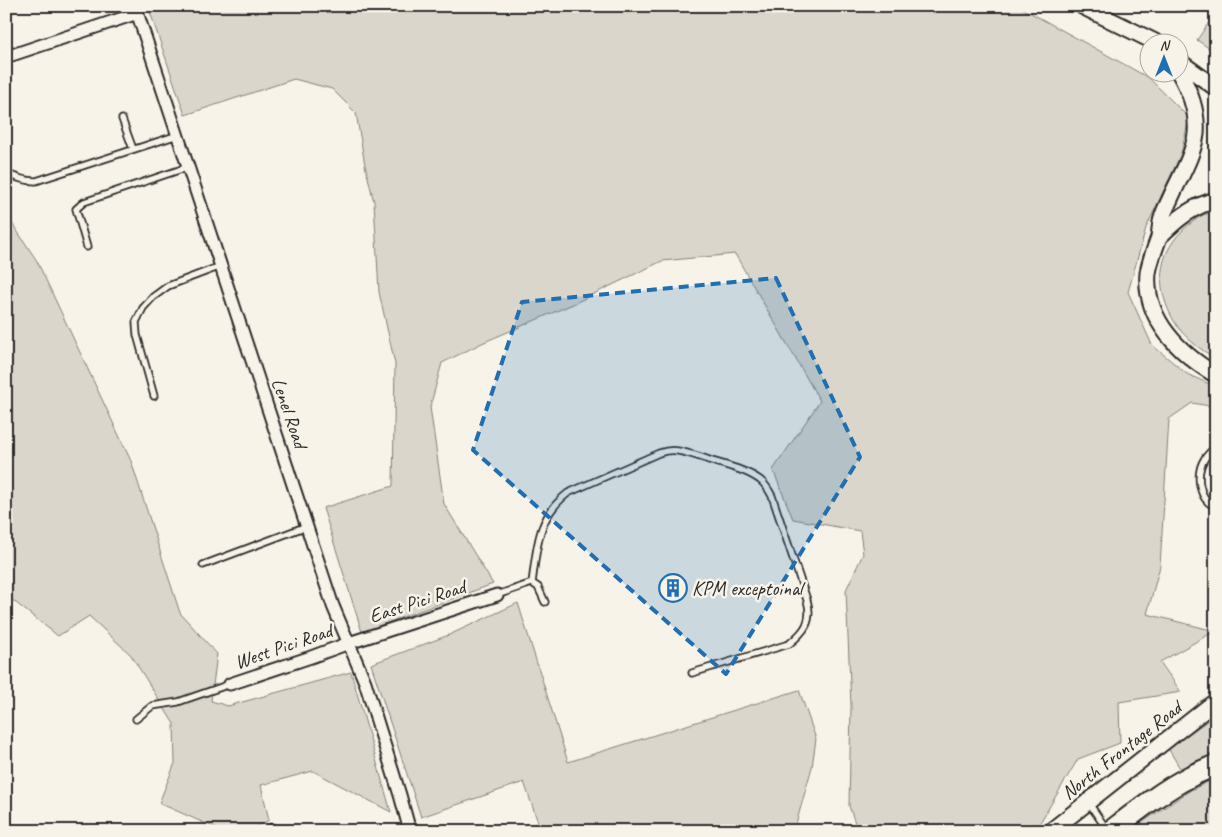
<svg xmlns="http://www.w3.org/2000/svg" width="1222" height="837" viewBox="0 0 1222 837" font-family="Caveat,sans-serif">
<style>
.green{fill:#dad6cc;stroke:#82807c}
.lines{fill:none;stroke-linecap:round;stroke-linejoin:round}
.service-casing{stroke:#2b2b2b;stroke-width:9}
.minor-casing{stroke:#2b2b2b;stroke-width:15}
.secondary-casing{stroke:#2b2b2b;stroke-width:19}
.motorway-casing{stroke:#2b2b2b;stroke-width:24}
.service{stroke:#f7f3e8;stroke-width:5.5}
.minor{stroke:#f7f3e8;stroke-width:11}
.secondary{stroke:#f7f3e8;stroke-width:15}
.motorway{stroke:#f7f3e8;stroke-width:20}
.marked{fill:#1f6fb2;fill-opacity:0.2;stroke:#1f6fb2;stroke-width:4;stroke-dasharray:10 6;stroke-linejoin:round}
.labels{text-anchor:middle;stroke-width:5;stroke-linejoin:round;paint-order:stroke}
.street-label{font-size:20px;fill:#2b2b2b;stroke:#f7f3e8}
.poi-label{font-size:20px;fill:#2b2b2b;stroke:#f7f3e8;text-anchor:start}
</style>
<rect width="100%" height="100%" fill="#f7f3e8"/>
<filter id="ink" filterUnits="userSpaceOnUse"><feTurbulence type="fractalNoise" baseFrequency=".02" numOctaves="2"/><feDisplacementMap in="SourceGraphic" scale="10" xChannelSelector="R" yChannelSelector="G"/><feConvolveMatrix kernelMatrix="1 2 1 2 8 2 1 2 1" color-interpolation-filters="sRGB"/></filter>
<g filter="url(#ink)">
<!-- green -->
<path class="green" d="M 148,6 L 1018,6 L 1149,78 L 1189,118 L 1181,154 L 1146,228 L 1128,292 L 1152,345 L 1187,374 L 1216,387 L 1216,407 L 1192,403 L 1169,419 L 1160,566 L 1147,614 L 1215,631 L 1160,662 L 1181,692 L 1119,702 L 1120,743 L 1078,759 L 1038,826 L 1029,831 L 858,831 L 849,806 L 851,706 L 846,590 L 863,554 L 860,531 L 793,519 L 773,470 L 820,401 L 735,254 L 662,261 L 573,304 L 482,343 L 442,363 L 430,407 L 444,504 L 493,584 L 362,632 L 323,508 L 393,486 L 395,364 L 379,292 L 374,202 L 365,165 L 356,113 L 332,89 L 294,79 L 185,115 Z
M 1216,12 L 1216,53 L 1197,40 Z
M 1216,212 L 1216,359 C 1200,349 1184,338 1174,321 C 1156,290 1156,256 1183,230 C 1188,225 1195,220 1201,216 C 1205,214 1211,213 1216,212 Z
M 6,214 L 37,261 L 131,461 L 180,613 L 217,654 L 211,701 L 228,706 L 351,672 L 391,812 L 313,771 L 261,785 L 269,820 L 249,831 L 222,831 L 159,803 L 175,763 L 174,724 L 131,655 L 89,616 L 58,636 L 6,595 Z
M 518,603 L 568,762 L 799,690 L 816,739 L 812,767 L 794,831 L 541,831 L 524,782 L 421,817 L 371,664 L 449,635 Z
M 1216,715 L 1216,758 L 1181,770 L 1168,748 Z
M 1216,778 L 1216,831 L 1129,831 L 1191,790 Z"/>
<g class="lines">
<defs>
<path id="service" d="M 122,119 L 133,149
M 6,173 C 16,178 25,181 36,181 L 178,135
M 87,247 L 76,209 L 84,202 L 188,167
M 154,396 L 137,335 L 136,322 L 143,308 L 153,297 L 168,286 L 221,266
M 1216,447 C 1212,450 1208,454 1205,458 C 1195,473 1198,500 1216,507
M 203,565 L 307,526
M 532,583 L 538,587 L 545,602
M 497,595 L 532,583 C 537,547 537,517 568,493 L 659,453 C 665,451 672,450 678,451 C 690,453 701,457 712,461 C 728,466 746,470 760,480 C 765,484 769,490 772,496 L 807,600 C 813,621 805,631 789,644 L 692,673
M 136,719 L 152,706 L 178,702 L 230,684
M 1088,802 L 1108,831
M 272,827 L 273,831"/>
<path id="minor" d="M 135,6 L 333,606 L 365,682 L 400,795 L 410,831
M 6,57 L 138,13
M 230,684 L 311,657 L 349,643 L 497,595"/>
<path id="secondary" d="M 1082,6 L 1155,42
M 1180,62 L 1216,88
M 1179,72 C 1190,91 1198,112 1196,134 C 1193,156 1180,177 1171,197 C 1168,204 1164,211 1162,218 C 1160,224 1160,231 1159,237 C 1155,249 1150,260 1148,273 C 1144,319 1179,353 1216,375
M 1159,237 C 1176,220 1192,206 1216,200
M 1051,831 L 1216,701"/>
<path id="motorway" d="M 1111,831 C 1137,811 1162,791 1191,776 C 1199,772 1207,769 1216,765"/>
</defs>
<!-- service casing -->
<use href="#service" class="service-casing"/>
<!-- minor casing -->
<use href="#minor" class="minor-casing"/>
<!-- secondary casing -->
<use href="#secondary" class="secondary-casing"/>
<!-- motorway casing -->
<use href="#motorway" class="motorway-casing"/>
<!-- service -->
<use href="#service" class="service"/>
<!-- minor -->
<use href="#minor" class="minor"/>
<!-- secondary -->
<use href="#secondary" class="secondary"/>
<!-- motorway -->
<use href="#motorway" class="motorway"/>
</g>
</g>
<!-- marked area -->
<path class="marked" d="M 776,278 L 860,457 L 726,674 L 473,450 L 522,302 Z"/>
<!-- icons -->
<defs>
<symbol id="building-ring" viewBox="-11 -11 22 22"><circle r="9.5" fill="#f7f3e8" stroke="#1f6fb2" stroke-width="1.5"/><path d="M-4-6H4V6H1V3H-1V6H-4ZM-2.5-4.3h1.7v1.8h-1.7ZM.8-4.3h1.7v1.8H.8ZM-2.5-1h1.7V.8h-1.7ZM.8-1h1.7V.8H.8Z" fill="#1f6fb2"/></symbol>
</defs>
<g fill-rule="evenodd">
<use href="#building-ring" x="657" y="572" width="32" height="32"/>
</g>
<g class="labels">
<!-- street labels -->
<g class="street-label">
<text transform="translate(290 413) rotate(71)" y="7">Lenel Road</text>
<text transform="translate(417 601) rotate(-18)" y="7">East Pici Road</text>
<text transform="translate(283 646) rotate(-19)" y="7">West Pici Road</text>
<text transform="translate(1121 750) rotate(-38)" y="7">North Frontage Road</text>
</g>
<!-- poi labels -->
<g class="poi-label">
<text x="692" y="595">KPM exceptoinal</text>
</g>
</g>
<!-- margin -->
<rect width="1222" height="837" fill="none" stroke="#f7f3e8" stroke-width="25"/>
<rect x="12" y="12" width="1197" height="812" fill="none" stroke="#2b2b2b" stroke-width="2" filter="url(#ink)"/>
<!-- north arrow -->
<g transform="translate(1164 58)"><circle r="24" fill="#f7f3e8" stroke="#a5a39c"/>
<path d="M0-4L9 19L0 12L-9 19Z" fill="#1f6fb2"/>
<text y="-8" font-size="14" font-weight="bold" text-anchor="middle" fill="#2b2b2b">N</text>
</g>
</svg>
